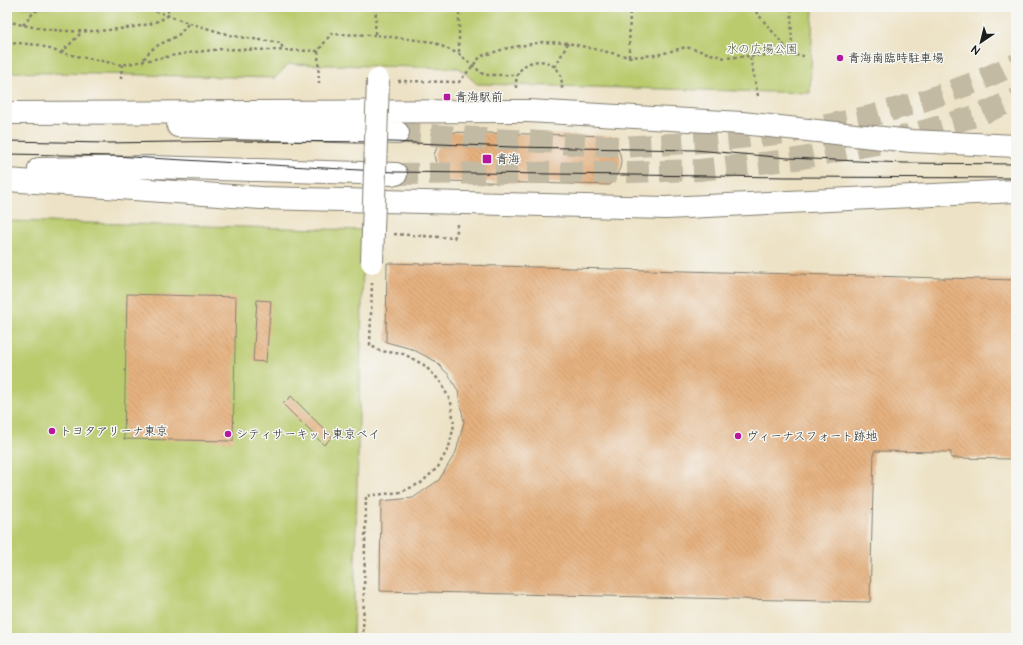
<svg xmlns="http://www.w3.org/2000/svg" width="1023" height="645" viewBox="0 0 1023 645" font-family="'Architects Daughter','Klee One',sans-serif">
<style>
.green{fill:#bacb6e;stroke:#6b7445}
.building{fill:url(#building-back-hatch)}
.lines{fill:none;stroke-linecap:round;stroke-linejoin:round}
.minor-tunnel{stroke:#c3baa3;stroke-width:22;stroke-dasharray:22 11;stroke-linecap:butt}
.minor-casing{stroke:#847f70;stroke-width:24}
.path{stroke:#847f70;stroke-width:2.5;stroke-dasharray:3 3;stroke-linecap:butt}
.minor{stroke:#fff;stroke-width:22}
.tram{stroke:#1c1c1c;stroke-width:1}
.minor-bridge-casing{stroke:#847f70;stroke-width:24;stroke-linecap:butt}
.minor-bridge{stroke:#fff;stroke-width:22}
.poi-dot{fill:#b5179e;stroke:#f6f6f2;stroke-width:1.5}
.labels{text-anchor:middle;stroke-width:3;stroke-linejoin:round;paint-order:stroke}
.park-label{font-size:12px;fill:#535939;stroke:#f6f6f2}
.poi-label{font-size:12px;fill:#1c1c1c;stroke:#f6f6f2;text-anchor:start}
</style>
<defs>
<pattern id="building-back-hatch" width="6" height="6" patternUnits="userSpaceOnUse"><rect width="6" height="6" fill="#e5b17f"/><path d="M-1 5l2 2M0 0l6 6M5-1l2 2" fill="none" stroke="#c4986d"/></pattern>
</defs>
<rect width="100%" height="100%" fill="#f6f6f2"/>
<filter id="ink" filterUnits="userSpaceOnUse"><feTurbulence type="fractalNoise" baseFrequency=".025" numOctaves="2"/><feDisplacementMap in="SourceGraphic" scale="8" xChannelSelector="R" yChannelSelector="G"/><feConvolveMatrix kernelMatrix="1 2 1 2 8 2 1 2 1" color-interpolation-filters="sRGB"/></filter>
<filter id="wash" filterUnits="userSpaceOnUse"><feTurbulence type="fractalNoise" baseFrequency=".012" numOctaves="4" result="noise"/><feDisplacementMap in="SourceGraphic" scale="16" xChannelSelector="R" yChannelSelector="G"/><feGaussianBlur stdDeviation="0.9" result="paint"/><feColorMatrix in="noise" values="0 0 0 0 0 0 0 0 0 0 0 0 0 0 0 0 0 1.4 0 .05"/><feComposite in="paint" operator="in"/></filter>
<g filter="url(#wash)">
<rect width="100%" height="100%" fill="#ede2c5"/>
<!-- green -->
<path class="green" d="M 7,7 L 813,7 L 810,93 L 477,84 L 459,68 L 289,64 L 275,78 L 7,72 Z
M 7,221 L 364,230 L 353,638 L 7,638 Z"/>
<g id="blocks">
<!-- building -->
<path class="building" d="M 446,132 L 612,136 L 620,154 L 621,161 L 620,168 L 614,180 L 610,185 L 445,181 L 437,168 L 434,155 L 440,139 Z
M 387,263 L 1016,280 L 1016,459 L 951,458 L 951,452 L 874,451 L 870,602 L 380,591 L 381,501 L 413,498 L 439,480 L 456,452 L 464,422 L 458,391 L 449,375 L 435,361 L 412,349 L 386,342 Z
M 127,294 L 236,297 L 233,441 L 124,439 Z
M 257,300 L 271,301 L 266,362 L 253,361 Z
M 291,396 L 332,437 L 324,445 L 283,404 Z"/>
</g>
</g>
<g filter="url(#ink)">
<use href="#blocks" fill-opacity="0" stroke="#847f70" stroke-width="1"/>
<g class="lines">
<!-- minor-tunnel -->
<path class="minor-tunnel" d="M 398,133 L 622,147 L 703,142 L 794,132 L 871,116 L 923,101 L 976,82 L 1016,64
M 396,174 L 631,172 L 699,170 L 797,159 L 881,143 L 979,115 L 1016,99"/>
<defs>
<path id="minor" d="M 7,113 L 528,111 L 742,123 L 911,141 L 1016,146
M 178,126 L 398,133
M 39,169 L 150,167 L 396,174
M 7,180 L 261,198 L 666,208 L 1016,191"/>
</defs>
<!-- minor casing -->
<use href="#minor" class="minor-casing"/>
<!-- path -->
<path class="path" d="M 144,7 L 189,23 L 233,36 L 281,43 L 283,50
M 376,7 L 375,35 L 433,42 L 459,54 L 484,75 L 517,75
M 459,7 L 459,54
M 752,7 L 792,55 L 804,56
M 7,21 C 46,32 85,34 126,28 C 141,26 156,24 169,15 L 167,7
M 23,25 L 34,12 L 45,7
M 7,44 L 18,43 L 39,45 L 61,53 L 122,65 L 187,53 L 222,49 L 318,51 L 331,34 L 375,35
M 318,51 L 319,83
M 61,53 L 81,33
M 629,57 L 630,7
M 144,59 C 153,44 164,44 178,35 C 182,32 185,27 189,23
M 555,67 L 568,43
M 121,79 L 122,65
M 398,81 L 459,82 L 481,56 L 508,48 L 543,42 L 568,43 L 629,57 L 657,55 L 686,47 L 725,58 L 750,56
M 516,88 C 516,84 516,79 517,76 C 524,58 549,56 559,72 C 562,78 562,84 562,90
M 758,96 L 750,56 L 792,55 L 791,7
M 394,234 L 454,238 L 457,231 L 457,224
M 363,638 L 366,496 L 401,492 L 421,483 L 438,467 L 449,447 L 454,425 L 451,402 L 440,381 L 424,365 L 404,354 L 380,351 L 370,345 L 372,283"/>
<!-- minor -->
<use href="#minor" class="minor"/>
<!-- tram -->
<path class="tram" d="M 7,141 L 106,143 L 239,141 L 392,142 L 512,147 L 695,150 L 788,158 L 904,163 L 1016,164
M 7,154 L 114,156 L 395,172 L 789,177 L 1016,178"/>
<defs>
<path id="minor-bridge" d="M 372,262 L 378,80"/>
</defs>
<!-- minor-bridge casing -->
<use href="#minor-bridge" class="minor-bridge-casing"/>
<!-- minor-bridge -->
<use href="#minor-bridge" class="minor-bridge"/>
</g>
</g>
<!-- markers -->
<g class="poi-dot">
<circle cx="840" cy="58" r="4"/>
<rect x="443" y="93" width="8" height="8" rx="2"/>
<rect x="482" y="154" width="10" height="10" rx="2"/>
<circle cx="52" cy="431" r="4"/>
<circle cx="228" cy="434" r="4"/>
<circle cx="738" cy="436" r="4"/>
</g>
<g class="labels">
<!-- park labels -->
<g class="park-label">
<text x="762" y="53">水の広場公園</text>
</g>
<!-- poi labels -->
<g class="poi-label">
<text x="848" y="62">青海南臨時駐車場</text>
<text x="455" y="101">青海駅前</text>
<text x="496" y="163">青海</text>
<text x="60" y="435">トヨタアリーナ東京</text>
<text x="236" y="438">シティサーキット東京ベイ</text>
<text x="746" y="440">ヴィーナスフォート跡地</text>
</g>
</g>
<!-- margin -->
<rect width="1023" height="645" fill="none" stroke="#f6f6f2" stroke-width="24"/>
<!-- north arrow -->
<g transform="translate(981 42) rotate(215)" stroke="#f6f6f2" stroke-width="3" paint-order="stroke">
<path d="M0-3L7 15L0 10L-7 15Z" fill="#1c1c1c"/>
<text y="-6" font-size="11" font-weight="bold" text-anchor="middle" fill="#1c1c1c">N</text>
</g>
</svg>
